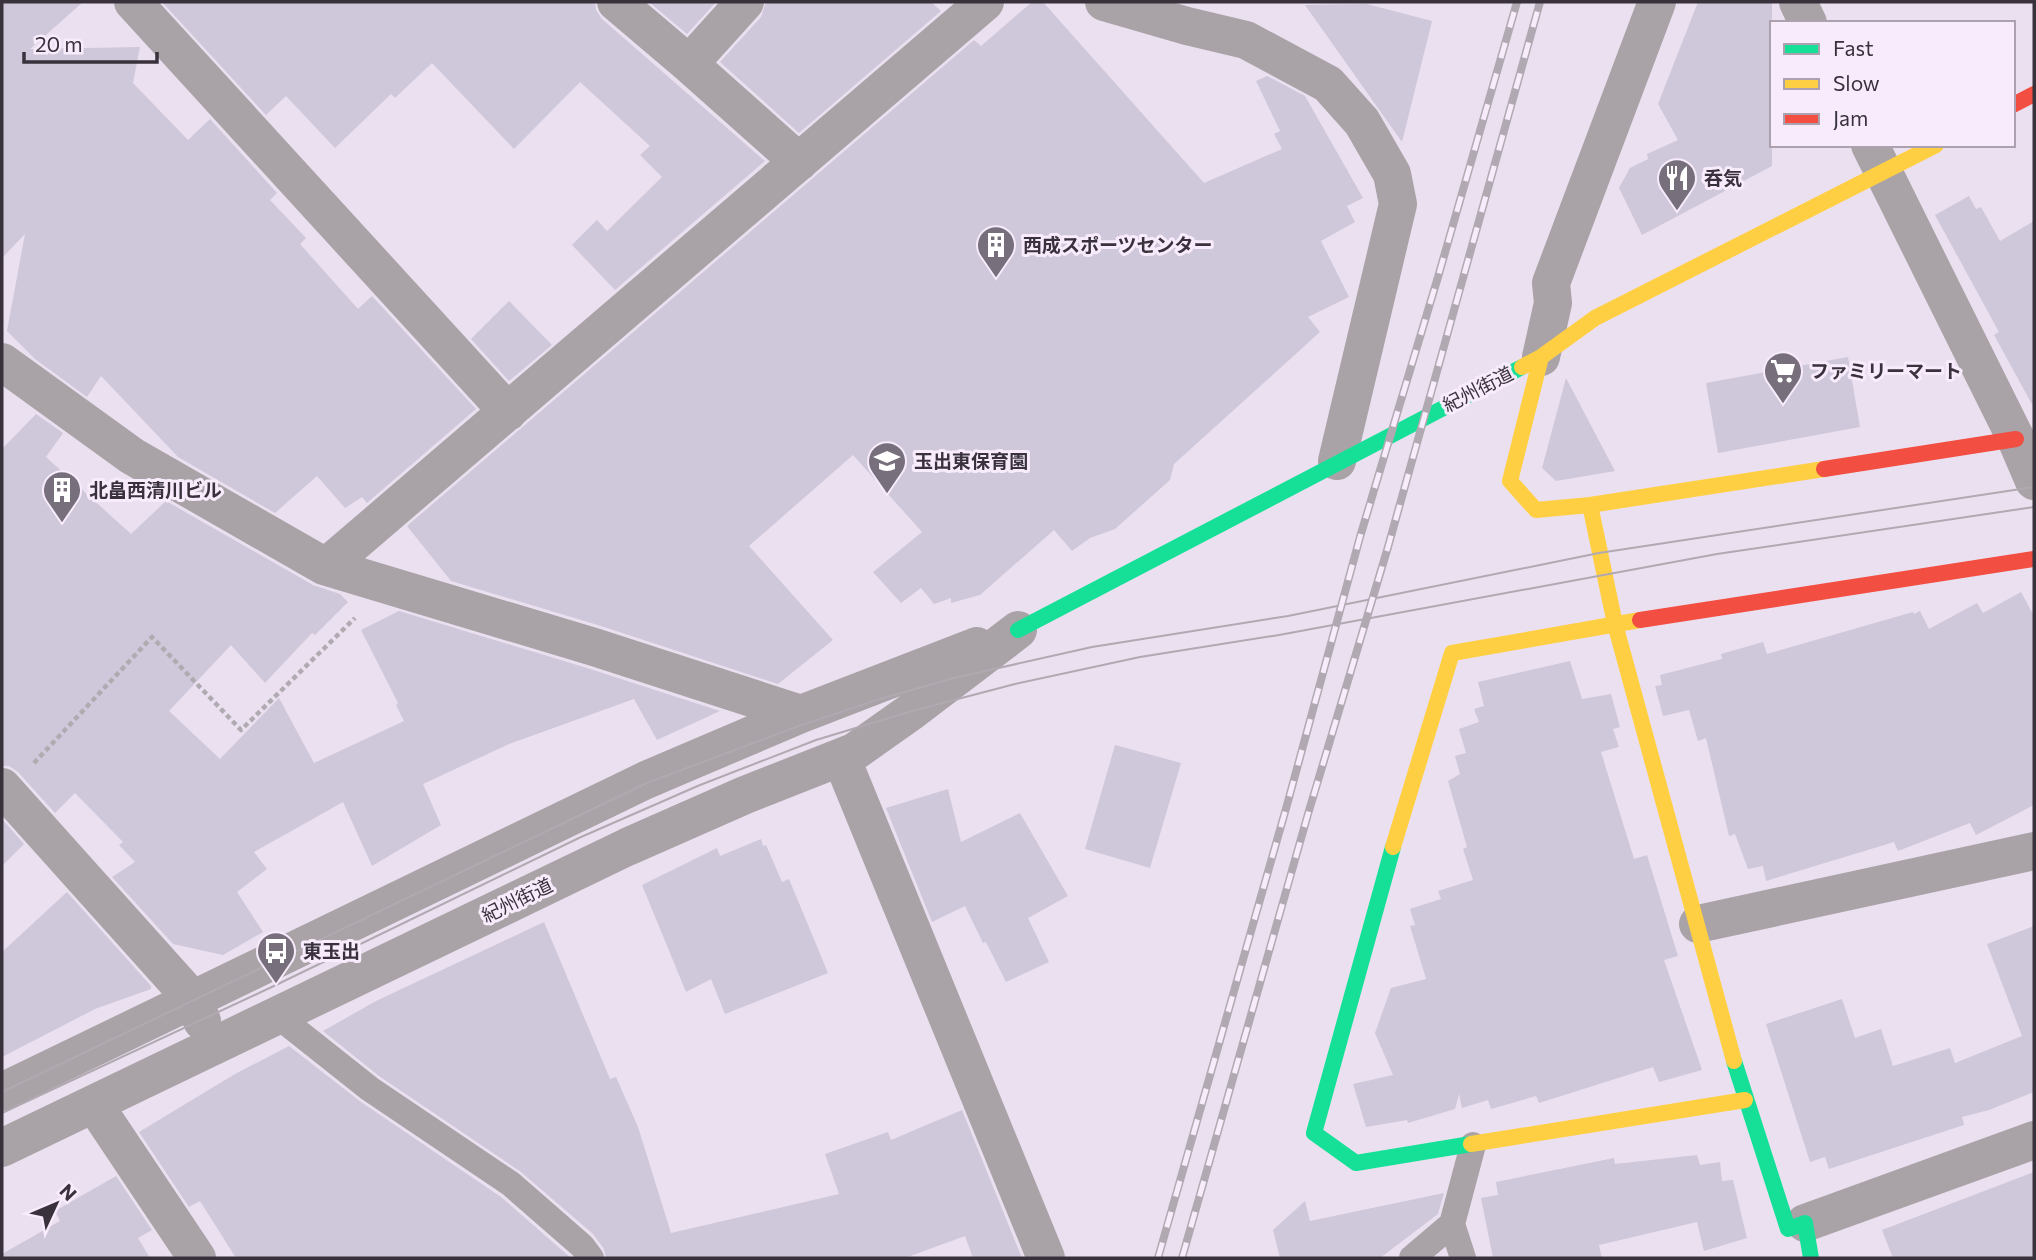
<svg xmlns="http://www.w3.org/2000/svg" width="2036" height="1260" viewBox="0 0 2036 1260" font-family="Commissioner,'Noto Sans JP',sans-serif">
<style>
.building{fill:#cec8da}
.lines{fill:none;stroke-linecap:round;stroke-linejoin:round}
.path{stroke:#b0aab1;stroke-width:4.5;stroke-dasharray:5 3.5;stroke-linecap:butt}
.lane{stroke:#a9a3a7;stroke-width:26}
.street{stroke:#a9a3a7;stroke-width:38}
.fast{stroke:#16e098;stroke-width:16}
.slow{stroke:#ffcf43;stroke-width:16}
.jam{stroke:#f24e42;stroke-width:16}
.tram{stroke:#b0a9b1;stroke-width:2}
.rail-casing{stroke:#b0a9b1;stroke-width:8}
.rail{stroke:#f7ebfc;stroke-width:5;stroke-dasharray:16;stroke-linecap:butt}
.labels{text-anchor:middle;stroke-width:6;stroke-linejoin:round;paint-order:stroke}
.poi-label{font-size:19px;font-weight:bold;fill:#39323c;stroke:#f7ebfc;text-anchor:start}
.street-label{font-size:19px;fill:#39323c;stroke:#f7ebfc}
</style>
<rect width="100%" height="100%" fill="#ebe0f0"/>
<!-- building -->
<path class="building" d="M 2,2 L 83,2 L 30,49 L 140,47 L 133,83 L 188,140 L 210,119 L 277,193 L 270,200 L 306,238 L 300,244 L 358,309 L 372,296 L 476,409 L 367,503 L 362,497 L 345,508 L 317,476 L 275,513 L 178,457 L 101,376 L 87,397 L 35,359 L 7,331 L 25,234 L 2,258 Z
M 162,2 L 595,2 L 596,10 L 602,19 L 765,161 L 615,290 L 572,245 L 597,220 L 607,231 L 662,177 L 640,155 L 650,146 L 580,82 L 514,149 L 432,63 L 395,98 L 391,94 L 335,148 L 286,96 L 266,115 Z
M 649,2 L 716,2 L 687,34 Z
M 766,2 L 931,2 L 941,11 L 799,133 L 720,62 L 761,17 Z
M 1032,2 L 1043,2 L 1204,183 L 1282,149 L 1274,134 L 1280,131 L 1256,81 L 1267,76 L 1305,96 L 1363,198 L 1347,206 L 1355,222 L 1321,241 L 1349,297 L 1308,317 L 1320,332 L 1174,464 L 1170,480 L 1115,529 L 1090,538 L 1072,551 L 1054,530 L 980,595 L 951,603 L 951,598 L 934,604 L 921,588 L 901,603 L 873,572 L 922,532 L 853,455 L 749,546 L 833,640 L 778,684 L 601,626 L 451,581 L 407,526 L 974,40 L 981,46 Z
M 1698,2 L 1772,2 L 1772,166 L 1642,235 L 1619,188 L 1630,168 L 1648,159 L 1647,154 L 1678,140 L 1658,104 Z
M 1367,4 L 1432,21 L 1402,142 L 1305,5 Z
M 1969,196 L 1976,209 L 1981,207 L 2000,241 L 2034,221 L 2034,408 L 1994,335 L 1999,332 L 1935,215 Z
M 509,301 L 552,345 L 509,381 L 471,339 Z
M 1848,357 L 1860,427 L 1718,453 L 1706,383 Z
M 1566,378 L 1615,471 L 1556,481 L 1542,468 Z
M 36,414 L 63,433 L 46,457 L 131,534 L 166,501 L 313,585 L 340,594 L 348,602 L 315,635 L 312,633 L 265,683 L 231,645 L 169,711 L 220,759 L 279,698 L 314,763 L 404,721 L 396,705 L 398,703 L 361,630 L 399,611 L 587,668 L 720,711 L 657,740 L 634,699 L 509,744 L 423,784 L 441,825 L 372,866 L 343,802 L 254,852 L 267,869 L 237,892 L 263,932 L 223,955 L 173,944 L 112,877 L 135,862 L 119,845 L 123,842 L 75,793 L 55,813 L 18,772 L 9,766 L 2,766 L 2,449 Z
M 2021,592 L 2034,616 L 2034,805 L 1976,835 L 1970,823 L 1898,851 L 1894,842 L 1766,881 L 1763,866 L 1748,869 L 1735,834 L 1729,836 L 1706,738 L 1698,741 L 1689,710 L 1663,716 L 1655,686 L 1662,685 L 1660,675 L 1722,659 L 1721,654 L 1763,642 L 1767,654 L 1913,612 L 1914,614 L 1920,611 L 1929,629 L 1977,603 L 1983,613 Z
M 1570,661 L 1582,699 L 1611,694 L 1620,727 L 1613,729 L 1619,747 L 1601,752 L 1634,859 L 1647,855 L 1678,956 L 1664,960 L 1702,1070 L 1659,1082 L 1653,1067 L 1539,1103 L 1536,1096 L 1491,1109 L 1488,1100 L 1462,1108 L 1459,1094 L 1455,1109 L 1408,1123 L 1407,1120 L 1366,1127 L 1353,1084 L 1393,1075 L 1375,1033 L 1391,988 L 1426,979 L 1410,926 L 1415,925 L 1410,909 L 1441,899 L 1438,891 L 1473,880 L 1463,849 L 1467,847 L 1448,781 L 1460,774 L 1455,756 L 1466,753 L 1459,729 L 1479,722 L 1474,709 L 1484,706 L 1478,682 Z
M 1115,745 L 1181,763 L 1150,868 L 1085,849 Z
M 948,789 L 961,842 L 1020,813 L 1068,896 L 1028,918 L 1049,962 L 1006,982 L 986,942 L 983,943 L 965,906 L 932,922 L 886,808 Z
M 2,819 L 24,844 L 2,866 Z
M 761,839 L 763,846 L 766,845 L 782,882 L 789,879 L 828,973 L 725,1014 L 711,979 L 686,992 L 642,885 L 717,848 L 720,856 Z
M 67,892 L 151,986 L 151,989 L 95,1009 L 2,1057 L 2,952 Z
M 544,922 L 610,1079 L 616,1077 L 638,1127 L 671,1233 L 839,1194 L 825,1154 L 888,1132 L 891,1140 L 962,1110 L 1022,1258 L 973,1258 L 965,1236 L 905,1258 L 606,1258 L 604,1249 L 593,1234 L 521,1172 L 379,1076 L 323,1031 L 376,1001 Z
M 2034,926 L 2034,1092 L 1989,1110 L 1962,1117 L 1964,1125 L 1829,1169 L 1825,1157 L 1810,1162 L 1766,1024 L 1842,999 L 1855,1038 L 1881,1029 L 1893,1066 L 1950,1048 L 1955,1063 L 2022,1036 L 1987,944 Z
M 289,1046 L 361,1102 L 501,1197 L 571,1258 L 236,1258 L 200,1201 L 189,1207 L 139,1132 L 235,1074 Z
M 1697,1155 L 1700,1165 L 1720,1162 L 1722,1181 L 1733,1180 L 1747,1238 L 1704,1251 L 1697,1222 L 1599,1245 L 1602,1258 L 1493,1258 L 1481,1198 L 1498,1195 L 1496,1182 L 1614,1158 L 1615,1164 Z
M 2034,1172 L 2034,1258 L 1893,1258 L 1882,1230 Z
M 116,1176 L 152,1230 L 138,1238 L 150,1258 L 2,1258 L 2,1254 L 60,1221 L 55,1211 Z
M 1444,1193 L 1438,1214 L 1380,1258 L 1280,1258 L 1273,1230 L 1305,1201 L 1310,1221 Z"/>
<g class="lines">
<!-- path -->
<path class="path" d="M 34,763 L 152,637 L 241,730 L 355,618"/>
<!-- lane -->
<path class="lane" d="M 278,1016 L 370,1089 L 511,1184 L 582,1246 L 591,1258
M 1452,1224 L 1463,1258
M 1412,1258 L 1452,1224 L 1473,1145"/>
<!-- street -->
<path class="street" d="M 133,2 L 508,412
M 616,2 L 689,64 L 799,162
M 1104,2 L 1187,26 L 1246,40 L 1328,84 L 1362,122 L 1392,174 L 1398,204 L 1337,461
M 1798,2 L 1808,23
M 689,64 L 745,2
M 1870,145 L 2016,439 L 2034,481
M 1541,357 L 1553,303 L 1551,283 L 1657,2
M 2,362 L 132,456 L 324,566 L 594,647 L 801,714
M 327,566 L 985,2
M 841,757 L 1046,1258
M 2,787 L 194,1001 L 202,1021
M 1698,924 L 2034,851
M 2,1092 L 646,780 L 801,714 L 977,646
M 94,1104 L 197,1258
M 2,1148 L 627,847 L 745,795 L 854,752 L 912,711 L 1018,630
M 1805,1223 L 2034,1140"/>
<!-- fast -->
<path class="fast" d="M 1018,630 L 1522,367
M 1393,847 L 1314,1133 L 1356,1163 L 1471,1144
M 1734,1061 L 1788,1229 L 1805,1223 L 1811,1258"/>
<!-- slow -->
<path class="slow" d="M 1541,357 L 1510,481 L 1536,510 L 1590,505 L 1824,469
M 1522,367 L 1541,357 L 1595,318 L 1936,145
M 1590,505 L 1615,624 L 1734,1061
M 1393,847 L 1452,653 L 1640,620
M 1471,1144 L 1745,1100"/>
<!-- jam -->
<path class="jam" d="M 2013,105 L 2034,94
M 1824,469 L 2016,439
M 1640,620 L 2034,559"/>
<!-- tram -->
<path class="tram" d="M 2,1092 L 647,783 L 799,726 L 880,699 L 954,678 L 1092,647 L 1288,616 L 1599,553 L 2034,487
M 2,1113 L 276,985 L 581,837 L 700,785 L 816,740 L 912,711 L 1015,684 L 1140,657 L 1279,635 L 1717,554 L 2034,507"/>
<defs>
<path id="rail" d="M 1158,1258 L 1287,805 L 1360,537 L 1438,277 L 1517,2
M 1182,1258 L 1308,814 L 1388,547 L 1540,2"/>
</defs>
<!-- rail casing -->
<use href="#rail" class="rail-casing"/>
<!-- rail -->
<use href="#rail" class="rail"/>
</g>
<!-- icons -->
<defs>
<symbol id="restaurant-pin" viewBox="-11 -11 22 30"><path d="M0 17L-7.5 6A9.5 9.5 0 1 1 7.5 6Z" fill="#776f7b" stroke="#f7ebfc"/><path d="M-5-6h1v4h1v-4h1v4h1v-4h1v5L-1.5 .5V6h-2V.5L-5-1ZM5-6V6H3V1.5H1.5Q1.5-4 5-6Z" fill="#fff"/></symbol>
<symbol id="building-pin" viewBox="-11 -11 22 30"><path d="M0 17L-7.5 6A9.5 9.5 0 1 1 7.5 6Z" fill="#776f7b" stroke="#f7ebfc"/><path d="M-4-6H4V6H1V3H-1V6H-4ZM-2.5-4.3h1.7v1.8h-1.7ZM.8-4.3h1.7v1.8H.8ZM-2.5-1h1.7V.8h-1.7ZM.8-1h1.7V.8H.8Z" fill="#fff"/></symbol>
<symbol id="supermarket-pin" viewBox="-11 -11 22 30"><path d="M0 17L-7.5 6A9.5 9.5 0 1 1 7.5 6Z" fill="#776f7b" stroke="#f7ebfc"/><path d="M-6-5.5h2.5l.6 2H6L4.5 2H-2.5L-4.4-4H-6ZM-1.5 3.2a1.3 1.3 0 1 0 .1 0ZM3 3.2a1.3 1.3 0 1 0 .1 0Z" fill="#fff"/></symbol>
<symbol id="school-pin" viewBox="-11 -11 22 30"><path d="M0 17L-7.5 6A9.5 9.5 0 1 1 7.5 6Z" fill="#776f7b" stroke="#f7ebfc"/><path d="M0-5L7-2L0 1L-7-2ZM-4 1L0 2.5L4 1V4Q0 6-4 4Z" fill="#fff"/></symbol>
<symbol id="bus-pin" viewBox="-11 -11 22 30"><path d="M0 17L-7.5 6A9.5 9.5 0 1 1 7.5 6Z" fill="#776f7b" stroke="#f7ebfc"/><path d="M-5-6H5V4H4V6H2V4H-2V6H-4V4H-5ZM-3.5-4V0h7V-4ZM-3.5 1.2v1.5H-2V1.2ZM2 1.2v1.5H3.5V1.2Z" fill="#fff"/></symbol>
</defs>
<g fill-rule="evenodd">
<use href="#restaurant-pin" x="1655" y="156" width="44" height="60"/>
<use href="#building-pin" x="974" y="223" width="44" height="60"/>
<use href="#supermarket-pin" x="1761" y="349" width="44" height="60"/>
<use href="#school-pin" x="865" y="439" width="44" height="60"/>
<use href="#building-pin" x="40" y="468" width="44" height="60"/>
<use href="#bus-pin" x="254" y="929" width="44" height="60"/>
</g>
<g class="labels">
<!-- poi labels -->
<g class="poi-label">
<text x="1704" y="185">呑気</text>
<text x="1023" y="252">西成スポーツセンター</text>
<text x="1810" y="378">ファミリーマート</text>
<text x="914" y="468">玉出東保育園</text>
<text x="89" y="497">北畠西清川ビル</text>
<text x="303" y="958">東玉出</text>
</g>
<!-- street labels -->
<g class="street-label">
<text transform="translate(1478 389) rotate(-27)" y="7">紀州街道</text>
<text transform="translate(517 900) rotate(-26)" y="7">紀州街道</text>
</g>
</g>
<!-- border -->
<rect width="2036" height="1260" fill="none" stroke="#39323c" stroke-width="7"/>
<!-- legend -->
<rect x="1770" y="21" width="245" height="126" fill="#f7ebfc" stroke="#aba1af" stroke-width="2"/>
<rect x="1784" y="44" width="35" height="10" fill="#16e098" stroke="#aba1af" stroke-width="2"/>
<text x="1833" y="56" font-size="21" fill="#39323c">Fast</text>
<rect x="1784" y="79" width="35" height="10" fill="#ffcf43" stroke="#aba1af" stroke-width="2"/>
<text x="1833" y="91" font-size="21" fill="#39323c">Slow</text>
<rect x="1784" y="114" width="35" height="10" fill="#f24e42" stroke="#aba1af" stroke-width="2"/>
<text x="1833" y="126" font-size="21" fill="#39323c">Jam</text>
<!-- north arrow -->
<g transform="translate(56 1204) rotate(46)" stroke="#f7ebfc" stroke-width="5" paint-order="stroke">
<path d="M0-5L12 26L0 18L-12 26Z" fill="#39323c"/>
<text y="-10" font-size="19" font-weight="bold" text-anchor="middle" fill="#39323c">N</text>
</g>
<!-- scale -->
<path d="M24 52v10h133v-10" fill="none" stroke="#39323c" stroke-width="3.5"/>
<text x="35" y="52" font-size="21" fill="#39323c" stroke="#f7ebfc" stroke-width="5" paint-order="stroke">20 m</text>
</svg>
